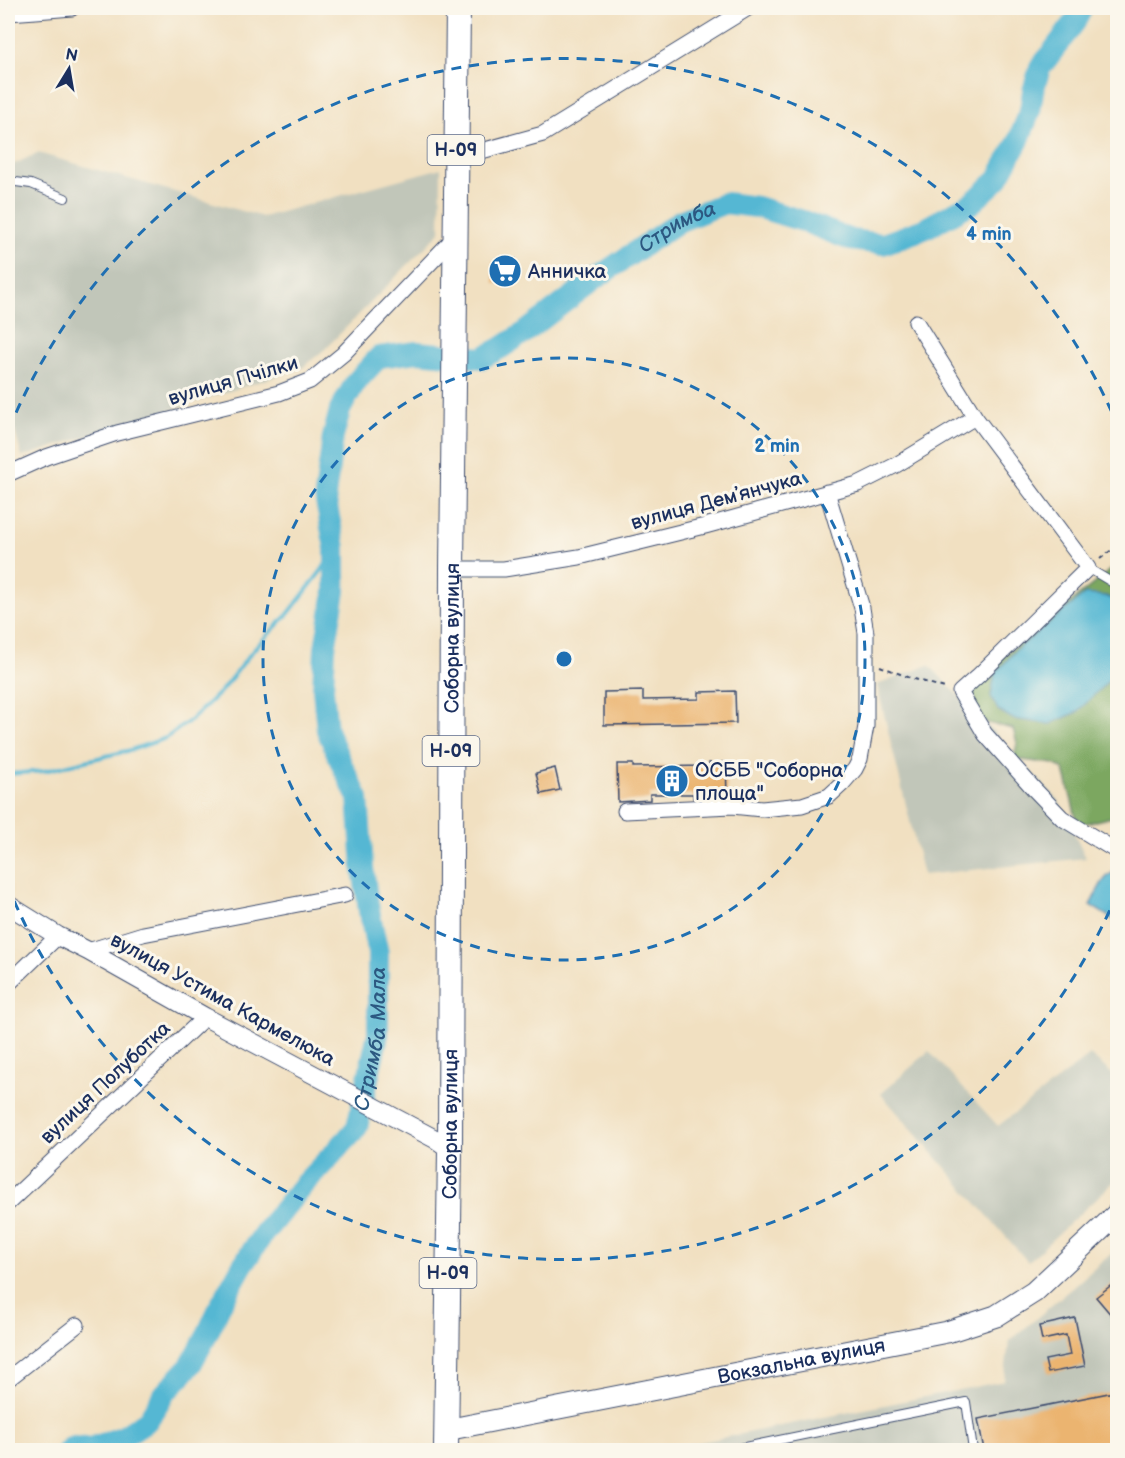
<svg xmlns="http://www.w3.org/2000/svg" width="1125" height="1458" viewBox="0 0 1125 1458" font-family="'Balsamiq Sans',sans-serif">
<style>
.industrial{fill:#c1c6b9}
.forest{fill:#7ba760;stroke:#4b6b5f;stroke-width:1.5}
.water{fill:#54b7d3;stroke:#387398;stroke-width:1.5}
.lines{fill:none;stroke-linecap:round;stroke-linejoin:round}
.stream{stroke:#54b7d3;stroke-width:4}
.river{stroke:#54b7d3;stroke-width:22}
.building{fill:#ebb46f}
.service-casing{stroke:#3b4a6d;stroke-width:10}
.minor-casing{stroke:#3b4a6d;stroke-width:17}
.tertiary-casing{stroke:#3b4a6d;stroke-width:20}
.secondary-casing{stroke:#3b4a6d;stroke-width:23}
.primary-casing{stroke:#3b4a6d;stroke-width:26}
.path{stroke:#3b4a6d;stroke-width:2;stroke-dasharray:4.5 4.5;stroke-linecap:butt}
.service{stroke:#fff;stroke-width:8}
.minor{stroke:#fff;stroke-width:15}
.tertiary{stroke:#fff;stroke-width:18}
.secondary{stroke:#fff;stroke-width:21}
.primary{stroke:#fff;stroke-width:24}
.ring{fill:none;stroke:#1f6fb2;stroke-width:3;stroke-dasharray:10 8}
.labels{text-anchor:middle;stroke-width:6;stroke-linejoin:round;paint-order:stroke}
.shield{fill:#fbf7ec;stroke:#5e6b89;stroke-width:1.5}
.shield-label{font-size:18px;font-weight:bold;fill:#1b2f5e}
.poi-label{font-size:20px;fill:#1b2f5e;stroke:#fbf7ec;text-anchor:start}
.street-label{font-size:20px;fill:#1b2f5e;stroke:#fbf7ec}
.water-label{font-size:21px;font-style:italic;fill:#2c5881;stroke:#fbf7ec}
.centre{fill:#1f6fb2;stroke:#fbf7ec;stroke-width:3}
.ring-label{font-size:18px;text-anchor:middle;font-weight:bold;fill:#1f6fb2;stroke:#fbf7ec;stroke-width:6;stroke-linejoin:round;paint-order:stroke}
</style>
<rect width="100%" height="100%" fill="#fbf7ec"/>
<filter id="ink" filterUnits="userSpaceOnUse"><feTurbulence type="fractalNoise" baseFrequency=".0167" numOctaves="2"/><feDisplacementMap in="SourceGraphic" scale="12" xChannelSelector="R" yChannelSelector="G"/><feConvolveMatrix kernelMatrix="1 2 1 2 8 2 1 2 1" color-interpolation-filters="sRGB"/></filter>
<filter id="wash" filterUnits="userSpaceOnUse"><feTurbulence type="fractalNoise" baseFrequency=".008" numOctaves="4" result="noise"/><feDisplacementMap in="SourceGraphic" scale="24" xChannelSelector="R" yChannelSelector="G"/><feGaussianBlur stdDeviation="1.35" result="paint"/><feColorMatrix in="noise" values="0 0 0 0 0 0 0 0 0 0 0 0 0 0 0 0 0 1.4 0 .05"/><feComposite in="paint" operator="in"/></filter>
<g filter="url(#wash)">
<rect width="100%" height="100%" fill="#f1e0c1"/>
<!-- industrial -->
<path class="industrial" d="M 38,153 L 263,217 L 441,168 L 440,232 L 325,349 L 302,368 L 22,457 L 8,407 L 8,167 Z
M 929,665 L 1058,799 L 1086,858 L 923,875 L 877,685 Z
M 929,1051 L 998,1126 L 1090,1055 L 1117,1078 L 1117,1179 L 1028,1262 L 881,1094 Z
M 1117,1249 L 1117,1450 L 662,1450 L 1004,1381 L 1009,1342 Z"/>
<!-- forest -->
<path class="forest" d="M 1117,565 L 1117,816 L 1078,825 L 1064,770 L 1054,764 L 1014,759 L 1017,743 L 1013,729 L 966,718 L 979,675 Z"/>
<!-- water -->
<path class="water" d="M 1085,594 L 1106,596 L 1117,602 L 1117,672 L 1077,712 L 1050,724 L 1013,719 L 998,710 L 991,696 L 995,674 L 1016,650 Z
M 1117,871 L 1118,871 L 1117,922 L 1090,905 C 1097,893 1103,874 1117,871 Z"/>
<g class="lines">
<!-- stream -->
<path class="stream" d="M 8,774 L 44,771 L 131,750 L 166,738 L 192,719 L 221,691 L 255,648 L 289,613 L 322,570 L 335,548"/>
<!-- river -->
<path class="river" id="s1" d="M 68,1450 L 72,1447 L 91,1448 L 124,1436 L 148,1420 L 164,1394 L 190,1366 L 205,1339 L 220,1306 L 242,1266 L 264,1233 L 304,1184 L 347,1139 L 357,1127 L 378,1034 L 378,953 L 369,911 L 363,868 L 358,798 L 342,765 L 327,730 L 323,689 L 325,648 L 335,591 L 335,548 L 325,496 L 333,437 L 340,410 L 355,383 L 379,357 L 417,352 L 482,358 L 501,348 L 524,333 L 595,279 L 680,221 L 725,203 L 757,207 L 803,221 L 851,240 L 883,244 L 924,229 L 972,203 L 997,180 L 1018,142 L 1030,111 L 1033,91 L 1040,68 L 1075,22 L 1082,8"/>
</g>
<g id="blocks">
<!-- building -->
<path class="building" d="M 513,260 L 515,281 L 494,283 L 493,262 Z
M 643,691 L 643,700 L 699,699 L 699,692 L 735,691 L 736,723 L 604,725 L 604,692 Z
M 726,762 L 727,796 L 693,798 L 693,794 L 650,794 L 650,800 L 618,802 L 617,764 L 633,764 L 633,767 L 709,766 L 709,763 Z
M 555,768 L 560,790 L 541,794 L 536,773 Z
M 1118,1280 L 1118,1323 L 1096,1297 Z
M 1075,1318 L 1085,1366 L 1048,1373 L 1045,1360 L 1070,1355 L 1066,1335 L 1042,1340 L 1039,1326 Z
M 1114,1392 L 1118,1410 L 1118,1450 L 984,1450 L 978,1419 Z"/>
</g>
</g>
<g filter="url(#ink)">
<use href="#blocks" fill-opacity="0" stroke="#3b4a6d" stroke-width="1.5"/>
<g class="lines">
<defs>
<path id="service" d="M 8,181 L 31,184 L 65,198
M 1088,568 L 1118,586
M 730,1450 L 966,1402 L 973,1450"/>
<path id="minor" d="M 8,13 L 36,11 L 72,8
M 456,158 L 543,134 L 748,8
M 916,322 L 975,417 L 1088,568 L 979,675 L 960,692 L 985,734 L 1034,789 L 1062,818 L 1118,852
M 8,474 L 46,457 L 117,433 L 279,393 L 310,381 L 343,354 L 456,236
M 452,569 L 504,569 L 579,557 L 705,526 L 858,484 L 896,465 L 975,417
M 625,811 L 732,806 L 762,809 L 802,805 L 829,796 L 842,784 L 855,769 L 860,759 L 866,726 L 866,633 L 862,608 L 827,492
M 88,951 L 143,934 L 345,895
M 8,984 L 58,936
M 8,1203 L 205,1017
M 8,1379 L 77,1325"/>
<path id="tertiary" d="M 8,905 L 58,936 L 88,951 L 205,1017 L 437,1140 L 450,1149"/>
<g id="secondary">
<path id="s2" d="M 446,1430 L 947,1332 L 996,1316 L 1034,1292 L 1118,1213"/>
</g>
<g id="primary">
<path id="s3" d="M 446,1450 L 450,1149 L 452,569 L 458,8"/>
</g>
</defs>
<!-- service casing -->
<use href="#service" class="service-casing"/>
<!-- minor casing -->
<use href="#minor" class="minor-casing"/>
<!-- tertiary casing -->
<use href="#tertiary" class="tertiary-casing"/>
<!-- secondary casing -->
<use href="#secondary" class="secondary-casing"/>
<!-- primary casing -->
<use href="#primary" class="primary-casing"/>
<!-- path -->
<path class="path" d="M 1100,559 L 1118,545
M 880,666 L 908,677 L 948,689"/>
<!-- service -->
<use href="#service" class="service"/>
<!-- minor -->
<use href="#minor" class="minor"/>
<!-- tertiary -->
<use href="#tertiary" class="tertiary"/>
<!-- secondary -->
<use href="#secondary" class="secondary"/>
<!-- primary -->
<use href="#primary" class="primary"/>
</g>
</g>
<!-- distance rings -->
<g class="ring">
<circle cx="564" cy="659" r="301"/>
<path d="M1117 894A601 601 0 0 1 9 889M9 429A601 601 0 0 1 1117 424"/>
</g>
<!-- icons -->
<defs>
<symbol id="supermarket-disc" viewBox="-11 -11 22 22"><circle r="9.5" fill="#1f6fb2" stroke="#fbf7ec"/><path d="M-6-5.5h2.5l.6 2H6L4.5 2H-2.5L-4.4-4H-6ZM-1.5 3.2a1.3 1.3 0 1 0 .1 0ZM3 3.2a1.3 1.3 0 1 0 .1 0Z" fill="#fff"/></symbol>
<symbol id="building-disc" viewBox="-11 -11 22 22"><circle r="9.5" fill="#1f6fb2" stroke="#fbf7ec"/><path d="M-4-6H4V6H1V3H-1V6H-4ZM-2.5-4.3h1.7v1.8h-1.7ZM.8-4.3h1.7v1.8H.8ZM-2.5-1h1.7V.8h-1.7ZM.8-1h1.7V.8H.8Z" fill="#fff"/></symbol>
</defs>
<g fill-rule="evenodd">
<use href="#supermarket-disc" x="486" y="252" width="38" height="38"/>
<use href="#building-disc" x="653" y="762" width="38" height="38"/>
</g>
<g class="labels">
<!-- shield labels -->
<g class="shield">
<rect x="427.5" y="135" width="57" height="30" rx="4.5"/>
<rect x="422.5" y="736" width="57" height="30" rx="4.5"/>
<rect x="419.5" y="1258" width="57" height="30" rx="4.5"/>
</g>
<g class="shield-label">
<text x="456" y="156">Н-09</text>
<text x="451" y="757">Н-09</text>
<text x="448" y="1279">Н-09</text>
</g>
<!-- poi labels -->
<g class="poi-label">
<text x="528" y="278">Анничка</text>
<text x="695" y="777">ОСББ "Соборна<tspan x="695" dy="23">площа"</tspan></text>
</g>
<!-- street labels -->
<g class="street-label">
<text transform="translate(233 380) rotate(-16)" y="7">вулиця Пчілки</text>
<text transform="translate(716 500) rotate(-15)" y="7">вулиця Демʼянчука</text>
<text dy="7" stroke="none"><textPath href="#s3" startOffset="812">Соборна вулиця</textPath></text>
<text transform="translate(223 999) rotate(29)" y="7">вулиця Устима Кармелюка</text>
<text transform="translate(105 1082) rotate(-43)" y="7">вулиця Полуботка</text>
<text dy="7" stroke="none"><textPath href="#s3" startOffset="326">Соборна вулиця</textPath></text>
<text dy="7" stroke="none"><textPath href="#s2" startOffset="362">Вокзальна вулиця</textPath></text>
</g>
<!-- water labels -->
<g class="water-label">
<text dy="7" stroke="none"><textPath href="#s1" startOffset="1587">Стримба</textPath></text>
<text dy="7" stroke="none"><textPath href="#s1" startOffset="540">Стримба Мала</textPath></text>
</g>
</g>
<circle cx="564" cy="659" r="9" class="centre"/>
<g class="ring-label">
<text x="989" y="240">4 min</text>
<text x="777" y="452">2 min</text>
</g>
<!-- margin -->
<rect width="1125" height="1458" fill="none" stroke="#fbf7ec" stroke-width="30"/>
<!-- north arrow -->
<g transform="translate(69 69) rotate(11)" stroke="#fbf7ec" stroke-width="4.5" paint-order="stroke">
<path d="M0-4.5L10 22L0 15L-10 22Z" fill="#1b2f5e"/>
<text y="-9" font-size="16" font-weight="bold" text-anchor="middle" fill="#1b2f5e">N</text>
</g>
</svg>
